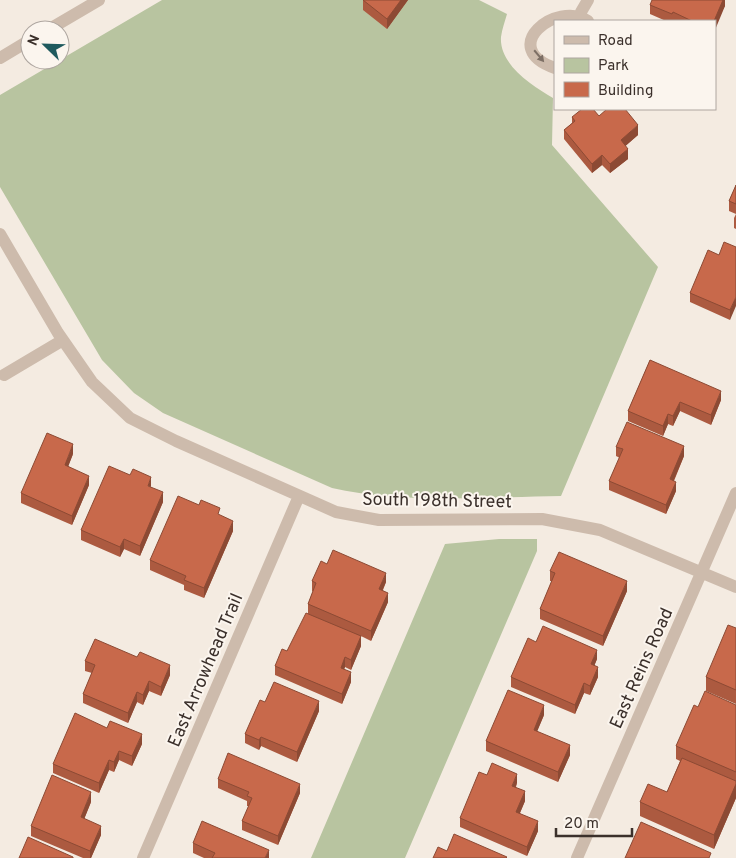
<svg xmlns="http://www.w3.org/2000/svg" width="736" height="858" viewBox="0 0 736 858" font-family="Overpass,sans-serif">
<style>
.green{fill:#b8c4a0}
.lines{fill:none;stroke-linecap:round;stroke-linejoin:round}
.minor{stroke:#cdbbac;stroke-width:12}
.wall{fill:#ac5a40}
.shaded-wall{fill:#8c4a34}
.building{fill:#c8694b;stroke:#8c4a34}
.oneway{fill:#7d6f65}
.labels{text-anchor:middle;stroke-width:4;stroke-linejoin:round;paint-order:stroke}
.street-label{font-size:18px;fill:#3b302b;stroke:#fbf5ee}
</style>
<rect width="100%" height="100%" fill="#f4ebe1"/>
<!-- green -->
<path class="green" d="M 162,0 L 479,0 L 507,14 C 505,21 502,29 501,37 C 499,65 533,86 553,98 L 552,145 L 658,267 L 561,496 C 489,497 400,504 332,488 L 163,413 L 134,393 L 102,360 L 0,187 L 0,95 Z
M 499,539 L 537,539 L 537,551 L 405,858 L 311,858 L 445,544 Z"/>
<g class="lines">
<!-- minor -->
<path class="minor" d="M 581,12 L 588,0
M 48,30 L 99,0
M 0,58 L 30,40
M 555,68 C 497,48 556,0 588,21
M 0,234 L 58,333 L 92,382 L 130,418 L 176,441 L 336,512 L 379,520 L 542,519 L 600,530 L 736,587
M 4,375 L 63,340
M 143,858 L 299,496
M 577,858 L 736,493"/>
</g>
<!-- wall -->
<path class="wall" d="M 363,0 L 408,0 L 387,29 L 363,10 Z
M 725,0 L 725,6 L 715,21 L 666,21 L 650,14 L 650,5 Z
M 599,116 L 638,135 L 625,146 L 628,159 L 610,173 L 602,165 L 592,173 L 564,139 L 564,130 L 572,123 L 572,117 Z
M 736,185 L 736,214 L 729,211 L 729,201 Z
M 736,214 L 736,229 L 734,228 L 734,218 Z
M 736,247 L 730,320 L 690,302 L 690,293 L 719,255 Z
M 650,360 L 721,400 L 711,425 L 680,411 L 673,426 L 668,424 L 663,436 L 628,421 L 628,411 Z
M 616,447 L 684,456 L 674,481 L 676,491 L 666,514 L 609,490 L 609,481 L 620,458 L 616,456 Z
M 73,454 L 68,466 L 89,485 L 72,525 L 21,503 L 21,493 Z
M 151,487 L 163,502 L 140,556 L 124,549 L 120,557 L 81,540 L 81,530 Z
M 220,516 L 233,531 L 204,598 L 184,590 L 184,585 L 150,570 L 150,560 Z
M 327,564 L 386,582 L 383,590 L 388,602 L 371,641 L 361,636 L 361,646 L 351,670 L 345,667 L 344,669 L 351,682 L 342,704 L 275,675 L 275,666 L 287,651 L 308,613 L 308,604 L 313,591 L 312,591 L 312,581 Z
M 550,571 L 627,591 L 603,646 L 540,619 L 540,609 L 552,581 L 550,581 Z
M 736,628 L 736,704 L 706,691 L 706,677 Z
M 536,642 L 597,659 L 594,666 L 598,677 L 590,695 L 584,693 L 575,714 L 511,687 L 511,677 Z
M 85,661 L 170,675 L 161,696 L 149,691 L 143,705 L 137,702 L 128,723 L 83,703 L 83,694 L 92,673 L 85,671 Z
M 265,702 L 319,711 L 297,762 L 261,746 L 259,750 L 245,743 L 245,734 Z
M 736,705 L 736,798 L 714,849 L 640,816 L 640,802 L 667,792 L 680,761 L 676,759 L 676,746 L 698,707 Z
M 544,715 L 537,731 L 570,755 L 558,782 L 486,751 L 486,741 Z
M 142,744 L 132,766 L 119,760 L 114,772 L 109,770 L 99,793 L 53,773 L 53,764 Z
M 218,779 L 300,793 L 278,845 L 242,830 L 242,821 L 249,806 L 247,806 L 247,801 L 218,788 Z
M 517,783 L 516,787 L 525,801 L 520,813 L 538,831 L 527,856 L 460,827 L 460,818 Z
M 91,802 L 84,819 L 101,835 L 91,858 L 83,858 L 31,836 L 31,826 Z
M 193,843 L 269,858 L 204,858 L 193,853 Z"/>
<!-- shaded-wall -->
<path class="shaded-wall" d="M 401,0 L 408,0 L 387,29 L 387,19 Z
M 722,0 L 725,0 L 725,6 L 715,30 L 714,21 Z
M 638,125 L 638,135 L 621,150 L 621,140 Z
M 628,149 L 628,159 L 610,173 L 610,164 Z
M 602,155 L 602,165 L 592,173 L 592,164 Z
M 736,297 L 736,306 L 730,320 L 730,310 Z
M 721,391 L 721,400 L 711,425 L 711,415 Z
M 680,402 L 680,411 L 673,426 L 673,416 Z
M 668,414 L 668,424 L 663,436 L 663,426 Z
M 73,444 L 73,454 L 65,475 L 65,465 Z
M 684,446 L 684,456 L 670,489 L 670,479 Z
M 89,476 L 89,485 L 72,525 L 72,516 Z
M 151,477 L 151,487 L 148,486 Z
M 676,482 L 676,491 L 666,514 L 666,505 Z
M 163,492 L 163,502 L 140,556 L 140,546 Z
M 233,521 L 233,531 L 204,598 L 204,588 Z
M 124,539 L 124,549 L 120,557 L 120,547 Z
M 386,573 L 386,582 L 379,598 L 379,589 Z
M 627,581 L 627,591 L 603,646 L 603,636 Z
M 388,593 L 388,602 L 371,641 L 371,631 Z
M 361,636 L 361,646 L 351,670 L 351,660 Z
M 597,650 L 597,659 L 591,674 L 591,664 Z
M 345,657 L 345,667 L 341,678 L 341,668 Z
M 170,665 L 170,675 L 161,696 L 161,687 Z
M 598,667 L 598,677 L 590,695 L 590,686 Z
M 351,672 L 351,682 L 342,704 L 342,694 Z
M 149,681 L 149,691 L 143,705 L 143,695 Z
M 584,683 L 584,693 L 575,714 L 575,705 Z
M 137,692 L 137,702 L 128,723 L 128,713 Z
M 319,701 L 319,711 L 297,762 L 297,752 Z
M 544,705 L 544,715 L 534,739 L 534,730 Z
M 142,734 L 142,744 L 132,766 L 132,756 Z
M 261,737 L 261,746 L 259,750 L 259,740 Z
M 570,745 L 570,755 L 558,782 L 558,772 Z
M 119,751 L 119,760 L 114,772 L 114,762 Z
M 109,760 L 109,770 L 99,793 L 99,783 Z
M 517,774 L 517,783 L 512,795 L 512,786 Z
M 300,784 L 300,793 L 278,845 L 278,836 Z
M 736,784 L 736,798 L 714,849 L 714,835 Z
M 525,791 L 525,801 L 516,822 L 516,812 Z
M 91,792 L 91,802 L 81,827 L 81,817 Z
M 538,821 L 538,831 L 527,856 L 527,847 Z
M 101,826 L 101,835 L 91,858 L 90,858 L 90,851 Z
M 269,850 L 269,858 L 265,858 Z"/>
<!-- building -->
<path class="building" d="M 363,0 L 401,0 L 387,19 Z
M 652,0 L 723,0 L 714,21 L 692,21 L 673,12 L 672,14 L 650,5 Z
M 582,109 L 593,109 L 599,116 L 607,109 L 625,109 L 638,125 L 621,140 L 628,149 L 610,164 L 602,155 L 592,164 L 564,130 L 575,121 L 572,117 Z
M 736,185 L 736,204 L 729,201 Z
M 724,242 L 736,247 L 736,297 L 730,310 L 690,293 L 708,250 L 719,255 Z
M 650,360 L 721,391 L 711,415 L 680,402 L 673,416 L 668,414 L 663,426 L 628,411 Z
M 627,422 L 684,446 L 670,479 L 676,482 L 666,505 L 609,481 L 623,449 L 616,447 Z
M 47,433 L 73,444 L 65,465 L 89,476 L 72,516 L 21,493 Z
M 109,466 L 130,475 L 133,469 L 151,477 L 148,486 L 163,492 L 140,546 L 124,539 L 120,547 L 81,530 Z
M 178,496 L 199,505 L 201,500 L 220,508 L 218,514 L 233,521 L 204,588 L 184,580 L 186,576 L 150,560 Z
M 333,550 L 386,573 L 379,589 L 388,593 L 371,631 L 308,604 L 316,583 L 312,581 L 321,561 L 327,564 Z
M 559,552 L 627,581 L 603,636 L 540,609 L 555,573 L 550,571 Z
M 306,613 L 361,636 L 351,660 L 345,657 L 341,668 L 351,672 L 342,694 L 275,666 L 282,649 L 287,651 Z
M 728,625 L 736,628 L 736,690 L 706,677 Z
M 543,626 L 597,650 L 591,664 L 598,667 L 590,686 L 584,683 L 575,705 L 511,677 L 528,638 L 536,642 Z
M 95,639 L 137,657 L 140,652 L 170,665 L 161,687 L 149,681 L 143,695 L 137,692 L 128,713 L 83,694 L 95,665 L 85,661 Z
M 274,682 L 319,701 L 297,752 L 261,737 L 259,740 L 245,734 L 260,700 L 265,702 Z
M 508,690 L 544,705 L 534,730 L 570,745 L 558,772 L 486,741 Z
M 705,691 L 736,705 L 736,772 L 676,746 L 694,705 L 698,707 Z
M 75,713 L 107,728 L 110,721 L 142,734 L 132,756 L 119,751 L 114,762 L 109,760 L 99,783 L 53,764 Z
M 228,753 L 300,784 L 278,836 L 242,821 L 252,798 L 247,796 L 249,792 L 218,779 Z
M 682,758 L 736,781 L 736,784 L 714,835 L 640,802 L 648,784 L 667,792 Z
M 492,763 L 517,774 L 512,786 L 525,791 L 516,812 L 538,821 L 527,847 L 460,818 L 479,772 L 487,775 Z
M 52,775 L 91,792 L 81,817 L 101,826 L 90,851 L 31,826 Z
M 202,821 L 269,850 L 265,858 L 212,858 L 215,853 L 193,843 Z
M 641,822 L 711,853 L 709,858 L 625,858 Z
M 454,834 L 507,857 L 506,858 L 433,858 L 438,847 L 447,851 Z
M 28,837 L 73,857 L 73,858 L 19,858 Z"/>
<!-- one-way arrows -->
<defs><path id="oneway-solid" d="M-6-.8H1V-3.2L6.5 0L1 3.2V.8H-6Z" transform="scale(1.25)"/></defs>
<use class="oneway" href="#oneway-solid" transform="translate(539 56) rotate(50)"/>
<g class="labels">
<!-- street labels -->
<g class="street-label">
<text transform="translate(437 500) rotate(1)" y="6">South 198th Street</text>
<text transform="translate(641 668) rotate(-66)" y="6">East Reins Road</text>
<text transform="translate(205 670) rotate(-67)" y="6">East Arrowhead Trail</text>
</g>
</g>
<!-- legend -->
<rect x="554" y="20" width="162" height="90" fill="#fbf5ee" stroke="#aea6a0"/>
<rect x="564" y="36" width="25" height="8" fill="#cdbbac" stroke="#aea6a0"/>
<text x="598" y="45" font-size="15" fill="#3b302b">Road</text>
<rect x="564" y="58" width="25" height="15" fill="#b8c4a0" stroke="#aea6a0"/>
<text x="598" y="70" font-size="15" fill="#3b302b">Park</text>
<rect x="564" y="82" width="25" height="15" fill="#c8694b" stroke="#aea6a0"/>
<text x="598" y="95" font-size="15" fill="#3b302b">Building</text>
<!-- north arrow -->
<g transform="translate(45 45) rotate(293)"><circle r="24" fill="#fbf5ee" stroke="#aea6a0"/>
<path d="M0-4L9 19L0 12L-9 19Z" fill="#1f5a5e"/>
<text y="-8" font-size="14" font-weight="bold" text-anchor="middle" fill="#3b302b">N</text>
</g>
<!-- scale -->
<path d="M556 828v8h76v-8" fill="none" stroke="#3b302b" stroke-width="2.5"/>
<text x="564" y="828" font-size="15" fill="#3b302b" stroke="#fbf5ee" stroke-width="4" paint-order="stroke">20 m</text>
</svg>
